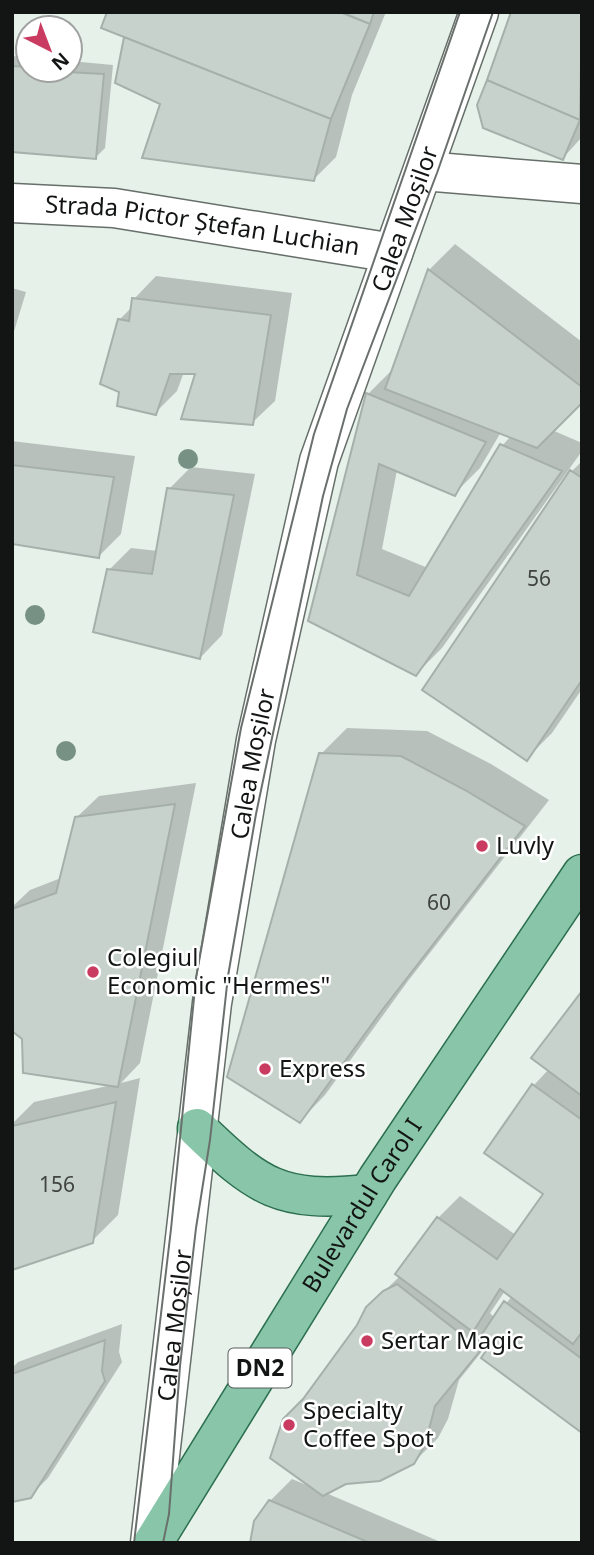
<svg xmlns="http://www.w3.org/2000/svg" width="594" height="1555" viewBox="0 0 594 1555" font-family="'Noto Sans',sans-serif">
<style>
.shadow{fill:#0003;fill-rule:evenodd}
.building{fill:#c8d2cc;stroke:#a6b0aa;stroke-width:2}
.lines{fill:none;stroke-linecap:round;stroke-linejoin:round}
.minor-casing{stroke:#666f69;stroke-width:41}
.tertiary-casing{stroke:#666f69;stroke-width:41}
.primary-casing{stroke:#2c6f4f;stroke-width:41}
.minor{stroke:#fff;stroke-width:38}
.tertiary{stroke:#fff;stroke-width:38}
.primary{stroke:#89c6a9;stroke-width:38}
.tram{stroke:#6a706c;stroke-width:2}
.tree{fill:#779284}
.poi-dot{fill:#ca3b61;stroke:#fff;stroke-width:2.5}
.labels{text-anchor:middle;stroke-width:5;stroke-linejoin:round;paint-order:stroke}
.number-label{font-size:21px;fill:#404441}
.shield{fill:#fff;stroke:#595b5a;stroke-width:2}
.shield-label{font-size:23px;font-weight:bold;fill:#121513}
.street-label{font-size:24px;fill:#121513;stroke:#fff}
.poi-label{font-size:24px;fill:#121513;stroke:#fff;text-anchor:start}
</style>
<rect width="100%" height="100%" fill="#e6f1ea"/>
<!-- shadow -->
<path class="shadow" d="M 109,12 L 386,12 L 352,95 L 336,157 L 314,179 L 162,103 L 126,36 Z
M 582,12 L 582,137 L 563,158 Z
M 12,56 L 28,57 L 28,70 L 70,70 L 70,61 L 113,65 L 105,148 L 95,158 L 12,150 Z
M 455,244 L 582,342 L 582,400 L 552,430 L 582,443 L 582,451 L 442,648 L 416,674 L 310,620 L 368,394 L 394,368 L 429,270 ZM 501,432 L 511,436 L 502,446 L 428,568 L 382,549 L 397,470 L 454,494 L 480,468 Z
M 156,276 L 292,293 L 275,401 L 252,423 L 198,373 L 184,372 L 177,391 L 155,413 L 121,391 L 119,320 L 133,306 L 134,299 Z
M 12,288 L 26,292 L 12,338 Z
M 12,441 L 135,456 L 121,534 L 99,556 L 12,543 Z
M 582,461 L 582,689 L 552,733 L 526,759 L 572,471 Z
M 191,467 L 255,474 L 222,635 L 200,658 L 109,570 L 131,548 L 158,551 L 169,489 Z
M 347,728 L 427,731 L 491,764 L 549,800 L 408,981 L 325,1095 L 300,1121 L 321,754 Z
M 196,783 L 140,1063 L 121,1083 L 140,1078 L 118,1215 L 92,1241 L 12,1268 L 12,1124 L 34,1102 L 112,1085 L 24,1038 L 12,1029 L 12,907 L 30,890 L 61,878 L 76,818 L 99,796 Z
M 582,994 L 582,1431 L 487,1345 L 459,1380 L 448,1419 L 438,1438 L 413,1463 L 346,1482 L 326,1493 L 443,1543 L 252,1543 L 270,1501 L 292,1479 L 309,1486 L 305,1400 L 359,1326 L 367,1308 L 400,1276 L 438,1218 L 460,1196 L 516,1235 L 546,1193 L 486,1152 L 534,1085 L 549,1069 ZM 505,1291 L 512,1296 L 495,1318 L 490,1313 Z
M 122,1324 L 119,1352 L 122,1362 L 48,1478 L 30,1496 L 12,1396 L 12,1368 L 18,1362 Z"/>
<!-- building -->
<path class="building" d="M 107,12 L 340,12 L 370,24 L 331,119 L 101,28 Z
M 341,12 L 374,12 L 370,24 Z
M 511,12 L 582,12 L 580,120 L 487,80 Z
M 124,37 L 331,119 L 314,181 L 142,158 L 160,104 L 115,83 Z
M 12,66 L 28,67 L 28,70 L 104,74 L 96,159 L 12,152 Z
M 487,80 L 580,120 L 563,160 L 483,128 L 477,105 Z
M 428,269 L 582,387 L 582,403 L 537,448 L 385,389 Z
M 132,298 L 271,315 L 253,425 L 181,419 L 195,374 L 170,374 L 156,415 L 117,406 L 119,392 L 100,384 L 118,319 L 129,321 Z
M 366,393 L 486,442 L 455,496 L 379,464 L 357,575 L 409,596 L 500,444 L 562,471 L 416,676 L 308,621 Z
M 12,465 L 114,477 L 99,558 L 12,544 Z
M 570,470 L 582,478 L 582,680 L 527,761 L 422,690 Z
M 167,488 L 234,495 L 200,659 L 93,632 L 107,569 L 152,574 Z
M 319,753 L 401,756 L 465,790 L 525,826 L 383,1009 L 300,1123 L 227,1077 Z
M 175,804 L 118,1087 L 23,1073 L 22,1039 L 12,1031 L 12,909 L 56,893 L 75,817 Z
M 582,991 L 582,1096 L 531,1058 Z
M 532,1084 L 582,1120 L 582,1332 L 573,1344 L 500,1289 L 473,1332 L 395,1274 L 437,1217 L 497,1259 L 543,1194 L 484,1153 Z
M 116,1102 L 93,1243 L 12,1270 L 12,1126 Z
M 397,1284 L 481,1350 L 435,1406 L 425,1445 L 414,1464 L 380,1481 L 346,1484 L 323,1496 L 270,1458 L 283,1419 L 303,1399 L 357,1325 L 366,1307 L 383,1291 Z
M 504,1301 L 582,1359 L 582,1433 L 481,1358 L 488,1348 L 478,1340 Z
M 105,1340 L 102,1371 L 105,1381 L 31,1498 L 12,1502 L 12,1374 Z
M 269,1500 L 370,1543 L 250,1543 L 254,1521 Z"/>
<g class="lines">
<defs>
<g id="minor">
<path d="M 423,171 L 582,184"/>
<path id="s1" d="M 12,203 L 114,208 L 393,253"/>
</g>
<g id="tertiary">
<path id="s2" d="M 150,1543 L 212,1003 L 256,740 L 319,461 L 479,12"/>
</g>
<g id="primary">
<path d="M 197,1128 C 259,1188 280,1203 368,1194"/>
<path id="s3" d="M 153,1543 L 378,1178 L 582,874"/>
</g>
</defs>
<!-- minor casing -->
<use href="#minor" class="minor-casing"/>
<!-- tertiary casing -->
<use href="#tertiary" class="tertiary-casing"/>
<!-- primary casing -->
<use href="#primary" class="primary-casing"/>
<!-- minor -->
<use href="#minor" class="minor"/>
<!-- tertiary -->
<use href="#tertiary" class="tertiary"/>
<!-- primary -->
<use href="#primary" class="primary"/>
<!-- tram -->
<path class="tram" d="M 134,1543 L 171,1229 L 196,978 L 241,728 L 314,434 L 460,12
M 163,1543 L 169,1514 L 180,1366 L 196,1228 L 210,1140 L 228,976 L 256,814 L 323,496 L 347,409 L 437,173 L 493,12"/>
</g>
<!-- trees -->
<g class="tree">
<circle cx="188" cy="459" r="10"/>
<circle cx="35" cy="615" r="10"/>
<circle cx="66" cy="751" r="10"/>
</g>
<!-- markers -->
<g class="poi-dot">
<circle cx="482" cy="846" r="7"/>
<circle cx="93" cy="972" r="7"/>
<circle cx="265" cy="1069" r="7"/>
<circle cx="367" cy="1341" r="7"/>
<circle cx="289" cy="1425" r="7"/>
</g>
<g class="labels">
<!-- number labels -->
<g class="number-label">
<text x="539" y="586">56</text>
<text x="439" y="910">60</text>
<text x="57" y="1192">156</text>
</g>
<!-- shield labels -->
<rect class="shield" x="228.5" y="1348.5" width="63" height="39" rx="5"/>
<g class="shield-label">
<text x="260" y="1376">DN2</text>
</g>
<!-- street labels -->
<g class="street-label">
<text dy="8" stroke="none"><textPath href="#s2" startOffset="1353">Calea Moșilor</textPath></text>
<text dy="8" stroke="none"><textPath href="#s1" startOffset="192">Strada Pictor Ștefan Luchian</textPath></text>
<text dy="8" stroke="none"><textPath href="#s2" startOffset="786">Calea Moșilor</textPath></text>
<text dy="8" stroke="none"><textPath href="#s3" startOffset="397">Bulevardul Carol I</textPath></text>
<text dy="8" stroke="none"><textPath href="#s2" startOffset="219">Calea Moșilor</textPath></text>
</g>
<!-- poi labels -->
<g class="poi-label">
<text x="496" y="854">Luvly</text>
<text x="107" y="966">Colegiul<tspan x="107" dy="28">Economic "Hermes"</tspan></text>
<text x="279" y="1077">Express</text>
<text x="381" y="1349">Sertar Magic</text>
<text x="303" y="1419">Specialty<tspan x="303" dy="28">Coffee Spot</tspan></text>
</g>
</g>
<!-- border -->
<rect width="594" height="1555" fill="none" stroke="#121513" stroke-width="28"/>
<!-- north arrow -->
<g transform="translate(49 49) rotate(138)"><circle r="33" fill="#ffffff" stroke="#a0a1a1" stroke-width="2"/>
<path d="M0-5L12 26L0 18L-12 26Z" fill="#ca3b61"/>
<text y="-10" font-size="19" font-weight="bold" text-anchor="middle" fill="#121513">N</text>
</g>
</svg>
